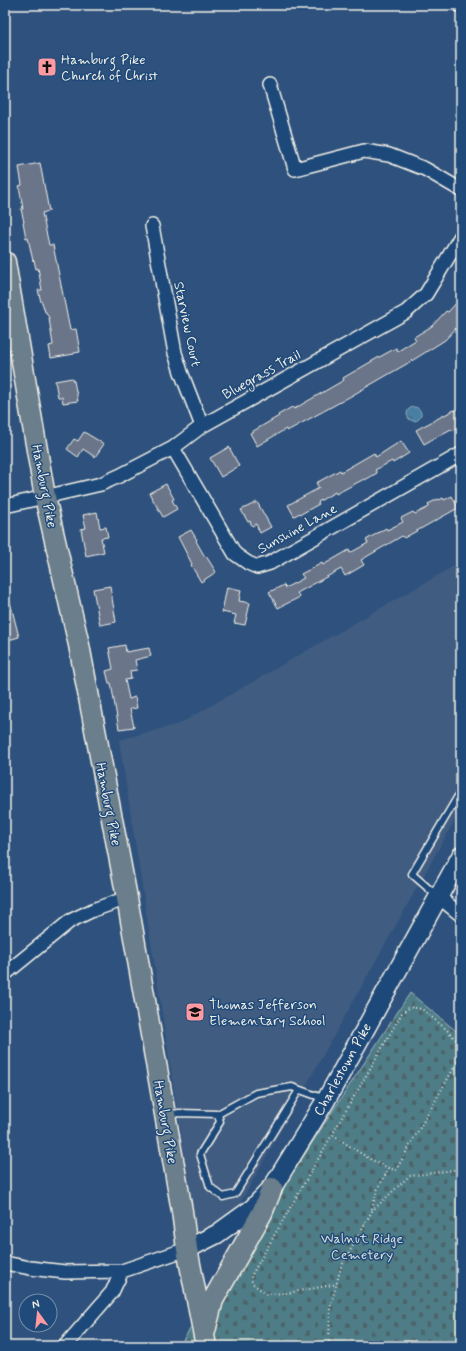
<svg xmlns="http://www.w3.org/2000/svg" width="466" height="1351" viewBox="0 0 466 1351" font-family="Mynerve,sans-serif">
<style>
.built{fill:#405c81}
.cemetery{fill:url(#cemetery-stones);stroke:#a2b7b8}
.water{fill:url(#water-ripples);stroke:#8cacbd}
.building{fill:#6b748a;stroke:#f4f1e8}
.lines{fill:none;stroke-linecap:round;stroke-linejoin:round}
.lane-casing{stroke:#f4f1e8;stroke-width:9}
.street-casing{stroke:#f4f1e8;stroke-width:16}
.secondary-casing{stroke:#f4f1e8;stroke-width:21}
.primary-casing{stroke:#f4f1e8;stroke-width:23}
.path{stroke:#f4f1e8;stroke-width:2;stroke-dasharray:1 3;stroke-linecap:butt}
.lane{stroke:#1f4a7a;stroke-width:6}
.street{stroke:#1f4a7a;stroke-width:13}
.secondary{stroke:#1f4a7a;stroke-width:18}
.primary{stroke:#6b7e8b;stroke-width:20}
.labels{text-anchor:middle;stroke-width:3;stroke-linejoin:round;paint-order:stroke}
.poi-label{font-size:14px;fill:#f4f1e8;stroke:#1f4a7a;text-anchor:start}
.street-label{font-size:14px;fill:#f4f1e8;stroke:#1f4a7a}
.park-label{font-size:14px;fill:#dbe0d9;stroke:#1f4a7a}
</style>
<defs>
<pattern id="cemetery-stones" width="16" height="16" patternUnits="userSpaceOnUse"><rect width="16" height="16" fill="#4f7d87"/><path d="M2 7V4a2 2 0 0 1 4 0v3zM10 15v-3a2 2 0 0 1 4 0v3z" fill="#4c656a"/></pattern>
<pattern id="water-ripples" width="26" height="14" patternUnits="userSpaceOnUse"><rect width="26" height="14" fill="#467ea1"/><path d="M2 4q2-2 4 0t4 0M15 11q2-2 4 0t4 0" fill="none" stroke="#476678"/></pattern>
</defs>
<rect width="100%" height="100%" fill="#2e527d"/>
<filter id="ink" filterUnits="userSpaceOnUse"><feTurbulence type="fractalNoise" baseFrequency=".025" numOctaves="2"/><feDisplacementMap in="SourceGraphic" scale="8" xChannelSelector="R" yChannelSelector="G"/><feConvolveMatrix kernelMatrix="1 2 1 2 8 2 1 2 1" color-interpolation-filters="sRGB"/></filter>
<g filter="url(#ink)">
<!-- built -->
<path class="built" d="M 461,562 L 461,809 L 233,1216 L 197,1234 L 119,740 L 179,724 Z"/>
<!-- cemetery -->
<path class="cemetery" d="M 410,993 L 461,1035 L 461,1346 L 179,1346 Z"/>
<!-- water -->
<path class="water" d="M407 414a7 7 0 1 1 14 0a7 7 0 1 1-14 0Z"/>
<!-- building -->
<path class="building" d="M 40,163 L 49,211 L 42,213 L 49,245 L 53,245 L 70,330 L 76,329 L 80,352 L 74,353 L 74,354 L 51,358 L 49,346 L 53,345 L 49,318 L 46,312 L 45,312 L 42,302 L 41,302 L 38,290 L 42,290 L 38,268 L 36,269 L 34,260 L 33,261 L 28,238 L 26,238 L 23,222 L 24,222 L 21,209 L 23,209 L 19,186 L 22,185 L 19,167 Z
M 461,298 L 461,323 L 445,340 L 410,362 L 344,400 L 287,431 L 286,429 L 257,446 L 250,433 L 279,416 L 278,415 L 292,407 L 294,409 L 344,380 L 343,378 L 374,360 L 396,348 L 398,351 L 416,340 L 414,337 L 432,326 L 446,311 L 448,312 Z
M 72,378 L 73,381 L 74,381 L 78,401 L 63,403 L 62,397 L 58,397 L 55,381 Z
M 461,408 L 461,426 L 452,431 L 451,429 L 424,444 L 416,430 L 454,410 L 454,411 Z
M 84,432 L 104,444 L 95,457 L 83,449 L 78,457 L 67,449 L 74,439 L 78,441 Z
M 401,441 L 409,453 L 393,463 L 392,461 L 375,470 L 377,473 L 365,480 L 364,479 L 336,494 L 335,492 L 318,502 L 319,504 L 301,514 L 300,513 L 294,516 L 288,505 L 319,488 L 316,483 L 340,470 L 341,472 L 374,453 L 376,457 Z
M 229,447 L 239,466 L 221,477 L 210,458 Z
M 166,484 L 174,499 L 172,500 L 177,509 L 163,517 L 149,493 Z
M 452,496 L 458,508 L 404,538 L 402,536 L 361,560 L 364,565 L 345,576 L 341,569 L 297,593 L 300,597 L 278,608 L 269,592 L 284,585 L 285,588 L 304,578 L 301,574 L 322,563 L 323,565 L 349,550 L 350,553 L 368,543 L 366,540 L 386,528 L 387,530 L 403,522 L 401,518 L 413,512 L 415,514 L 429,507 L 428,504 L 438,499 L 439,500 L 443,498 L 444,500 Z
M 257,502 L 271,527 L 260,533 L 256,524 L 252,526 L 250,521 L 248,522 L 241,510 Z
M 97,512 L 100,528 L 106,527 L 108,537 L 101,538 L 104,552 L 86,556 L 81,529 L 86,528 L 83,515 Z
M 191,530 L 197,540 L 196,541 L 205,557 L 206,556 L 216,572 L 201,582 L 191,565 L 192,564 L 178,537 Z
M 110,586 L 116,622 L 100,625 L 93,589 Z
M 227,587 L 241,590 L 239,601 L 250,603 L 245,625 L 234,623 L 236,615 L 222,612 Z
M 8,594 L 19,637 L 5,641 L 5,595 Z
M 125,645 L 126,652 L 149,648 L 151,656 L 135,660 L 137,670 L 130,671 L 131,679 L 125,680 L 129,699 L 135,697 L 137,708 L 130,709 L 134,727 L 119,729 L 111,683 L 109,683 L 106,671 L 113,669 L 109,648 Z"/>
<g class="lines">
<defs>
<path id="lane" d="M 436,895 L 412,874 L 461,791
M 218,1114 L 220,1122 L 200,1154 L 210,1187 L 223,1197 L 235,1194 L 299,1090
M 168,1115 L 179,1113 L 218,1114 L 256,1093 L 292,1087 L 325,1099"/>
<path id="street" d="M 460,5 L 461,6
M 270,85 L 295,169 L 364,151 L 389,155 L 425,169 L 461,190
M 152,226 L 175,353 L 181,372 L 202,426
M 173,448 L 235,554 L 248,563 L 257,567 L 270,563 L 461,454
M 5,506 L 101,484 L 119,476 L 173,448 L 202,426 L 406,312 L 426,294 L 461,236
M 439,897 L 461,915
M 5,974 L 70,921 L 93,910 L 127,898
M 5,1263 L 30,1268 L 65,1272 L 122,1271 L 187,1249
M 65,1346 L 112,1292 L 122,1271"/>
<path id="secondary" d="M 187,1249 L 217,1234 L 253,1208 L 272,1188 L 326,1100 L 461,856"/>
<path id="primary" d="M 5,262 L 45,497 L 79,645 L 127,898 L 182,1211 L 187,1249 L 206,1346
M 205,1331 L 213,1300 L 262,1213 L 272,1188"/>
</defs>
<!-- lane casing -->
<use href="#lane" class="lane-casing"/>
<!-- street casing -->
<use href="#street" class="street-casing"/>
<!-- secondary casing -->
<use href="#secondary" class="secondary-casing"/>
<!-- primary casing -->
<use href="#primary" class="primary-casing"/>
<!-- path -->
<path class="path" d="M 333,1135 C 348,1145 379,1167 396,1170 L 459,1059 L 458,1042 L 446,1029 L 422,1009 L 410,1007 L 402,1013 L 251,1276 L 252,1283 L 266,1294 L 288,1293 L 337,1284
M 372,1209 L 377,1190 L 389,1168
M 329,1346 L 330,1308 L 341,1267 L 372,1211 L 409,1176 L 461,1169"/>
<!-- lane -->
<use href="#lane" class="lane"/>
<!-- street -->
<use href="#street" class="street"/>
<!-- secondary -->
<use href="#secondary" class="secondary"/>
<!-- primary -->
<use href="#primary" class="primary"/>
</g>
</g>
<!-- icons -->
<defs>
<symbol id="church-square" viewBox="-11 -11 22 22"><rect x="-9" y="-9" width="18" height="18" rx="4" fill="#ff9aa2" stroke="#1f4a7a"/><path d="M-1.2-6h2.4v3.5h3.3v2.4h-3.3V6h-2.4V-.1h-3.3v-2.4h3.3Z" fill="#111"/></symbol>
<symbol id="school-square" viewBox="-11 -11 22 22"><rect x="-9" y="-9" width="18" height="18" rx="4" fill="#ff9aa2" stroke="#1f4a7a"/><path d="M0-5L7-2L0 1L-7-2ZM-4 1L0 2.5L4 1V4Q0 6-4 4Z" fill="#111"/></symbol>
</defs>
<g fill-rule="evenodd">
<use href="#church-square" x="36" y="56" width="22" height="22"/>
<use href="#school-square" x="184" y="1001" width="22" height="22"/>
</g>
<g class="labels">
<!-- poi labels -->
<g class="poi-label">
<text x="61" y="64">Hamburg Pike<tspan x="61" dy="16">Church of Christ</tspan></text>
<text x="209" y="1009">Thomas Jefferson<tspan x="209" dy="16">Elementary School</tspan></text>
</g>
<!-- street labels -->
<g class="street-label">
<text transform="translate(188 324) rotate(78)" y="5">Starview Court</text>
<text transform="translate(261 374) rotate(-29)" y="5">Bluegrass Trail</text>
<text transform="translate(45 486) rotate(79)" y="5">Hamburg Pike</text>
<text transform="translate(297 528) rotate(-29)" y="5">Sunshine Lane</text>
<text transform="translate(109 804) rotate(79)" y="5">Hamburg Pike</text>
<text transform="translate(342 1069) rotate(-61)" y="5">Charlestown Pike</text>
<text transform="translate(166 1122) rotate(80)" y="5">Hamburg Pike</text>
</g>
<!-- park labels -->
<g class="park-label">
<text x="362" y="1243">Walnut Ridge<tspan x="362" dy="16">Cemetery</tspan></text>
</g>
</g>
<!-- margin -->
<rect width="466" height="1351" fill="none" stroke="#1f4a7a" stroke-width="20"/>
<rect x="10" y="10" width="446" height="1331" fill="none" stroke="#f4f1e8" stroke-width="1.5" filter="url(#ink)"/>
<!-- north arrow -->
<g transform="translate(38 1313) rotate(345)"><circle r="19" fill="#1f4a7a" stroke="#748da6"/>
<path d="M0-3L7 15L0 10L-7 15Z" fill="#ff9aa2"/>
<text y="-6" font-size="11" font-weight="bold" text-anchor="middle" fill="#f4f1e8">N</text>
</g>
</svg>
